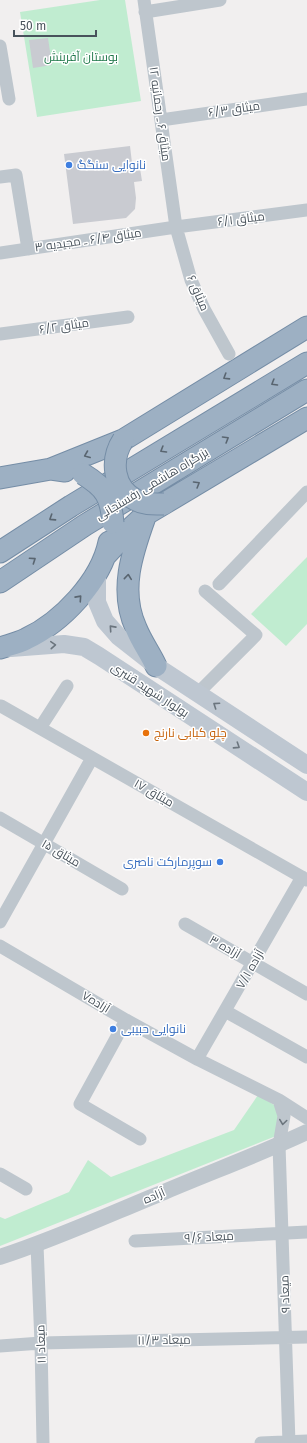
<svg xmlns="http://www.w3.org/2000/svg" width="307" height="1443" viewBox="0 0 307 1443" font-family="'Fira Sans',Cairo,sans-serif">
<style>
.green{fill:#c0ecd0}
.building{fill:#c9cbd1}
.lines{fill:none;stroke-linecap:round;stroke-linejoin:round}
.trunk-casing{stroke:#758da6;stroke-width:23}
.minor{stroke:#bec6cd;stroke-width:13}
.tertiary{stroke:#bec6cd;stroke-width:16}
.secondary{stroke:#bec7d1;stroke-width:18}
.trunk{stroke:#9db0c3;stroke-width:21}
.trunk-bridge-casing{stroke:#758da6;stroke-width:23;stroke-linecap:butt}
.trunk-bridge{stroke:#9db0c3;stroke-width:21}
.oneway{stroke:#596570}
.oneway2{stroke:#6b757e}
.oneway3{stroke:#6b757d}
.shop-dot{fill:#3f7fe0;stroke:#fff;stroke-width:1.5}
.food-dot{fill:#e8710a;stroke:#fff;stroke-width:1.5}
.labels{text-anchor:middle;stroke-width:3;stroke-linejoin:round;paint-order:stroke}
.park-label{font-size:12px;fill:#1e7749;stroke:#fff}
.street-label{font-size:12px;fill:#48525b;stroke:#fff}
.shop-label{font-size:12px;fill:#366cbe;stroke:#fff;text-anchor:start}
.food-label{font-size:12px;fill:#c56008;stroke:#fff;text-anchor:start}
</style>
<rect width="100%" height="100%" fill="#f1efef"/>
<!-- green -->
<path class="green" d="M 100,0 L 125,0 L 141,101 L 37,117 L 20,12 Z
M 307,557 L 307,624 L 286,646 L 251,614 Z
M 258,1095 L 279,1108 L 276,1136 L 0,1246 L 0,1217 L 5,1219 L 69,1192 L 88,1160 L 111,1177 L 234,1130 Z"/>
<!-- building -->
<path class="building" d="M 48,38 L 52,65 L 33,68 L 29,40 Z
M 130,146 L 132,163 L 139,162 L 142,181 L 134,182 L 136,198 L 135,209 L 126,218 L 73,224 L 64,154 Z"/>
<g class="lines">
<defs>
<path id="trunk" d="M 51,469 L 123,440 L 307,327
M 0,478 L 51,469 L 65,471
M 145,517 C 132,553 119,591 136,628 C 141,641 150,653 156,666
M 0,552 L 71,506 L 307,363
M 106,555 L 130,529 L 145,515 L 307,418
M 0,582 L 85,525 L 307,390
M 0,648 C 9,645 18,643 26,639 C 62,622 101,581 109,542"/>
</defs>
<!-- trunk casing -->
<use href="#trunk" class="trunk-casing"/>
<!-- minor -->
<path class="minor" d="M 144,0 L 176,227 L 191,280 L 204,309 L 229,354
M 145,12 L 220,0
M 0,46 L 9,99
M 161,120 L 307,99
M 0,177 L 16,175 L 28,249
M 0,253 L 176,227 L 307,210
M 0,334 L 128,317
M 219,584 L 307,492
M 198,693 L 256,635 L 205,591
M 1,706 L 307,880
M 40,728 L 67,686
M 0,818 L 122,889
M 0,922 L 92,758
M 185,924 L 307,994
M 0,946 L 126,1020 L 197,1059 L 279,1100 L 307,1118
M 225,1011 L 307,1057
M 126,1020 L 80,1104 L 140,1139
M 197,1059 L 302,877
M 279,1100 L 284,1116 L 279,1145 L 289,1443
M 0,1174 L 26,1189
M 135,1241 L 307,1232
M 37,1245 L 41,1343 L 43,1443
M 0,1346 L 41,1343 L 307,1337
M 261,1443 L 307,1441"/>
<!-- tertiary -->
<path class="tertiary" d="M 0,1257 C 56,1239 110,1214 164,1192 C 211,1172 260,1154 307,1132"/>
<!-- secondary -->
<path class="secondary" d="M 97,573 L 97,602 L 105,621 L 119,637 L 156,666 L 307,765
M 11,648 L 64,644 L 84,647 L 99,656 L 307,792"/>
<!-- trunk -->
<use href="#trunk" class="trunk"/>
<defs>
<path id="trunk-bridge" d="M 123,440 C 110,460 113,489 136,500 C 145,505 154,504 164,504
M 83,474 C 106,488 111,497 113,523"/>
</defs>
<!-- trunk-bridge casing -->
<use href="#trunk-bridge" class="trunk-bridge-casing"/>
<!-- trunk-bridge -->
<use href="#trunk-bridge" class="trunk-bridge"/>
</g>
<!-- one-way arrows -->
<defs><path id="oneway-chevron" d="M-2-3.5L2.5 0L-2 3.5" fill="none" stroke-width="1.6" stroke-linecap="round" stroke-linejoin="round"/></defs>
<g class="oneway">
<use href="#oneway-chevron" transform="translate(226 377) rotate(148)"/>
<use href="#oneway-chevron" transform="translate(274 383) rotate(149)"/>
<use href="#oneway-chevron" transform="translate(226 439) rotate(-31)"/>
<use href="#oneway-chevron" transform="translate(163 450) rotate(149)"/>
<use href="#oneway-chevron" transform="translate(87 455) rotate(158)"/>
<use href="#oneway-chevron" transform="translate(197 484) rotate(-31)"/>
<use href="#oneway-chevron" transform="translate(52 518) rotate(147)"/>
<use href="#oneway-chevron" transform="translate(33 560) rotate(-34)"/>
<use href="#oneway-chevron" transform="translate(128 577) rotate(-84)"/>
<use href="#oneway-chevron" transform="translate(79 598) rotate(-48)"/>
</g>
<g class="oneway2">
<use href="#oneway-chevron" transform="translate(112 628) rotate(-132)"/>
<use href="#oneway-chevron" transform="translate(53 645) rotate(-4)"/>
<use href="#oneway-chevron" transform="translate(216 705) rotate(-146)"/>
<use href="#oneway-chevron" transform="translate(237 746) rotate(33)"/>
</g>
<use class="oneway3" href="#oneway-chevron" transform="translate(283 1122) rotate(98)"/>
<!-- markers -->
<g class="shop-dot">
<circle cx="69" cy="165" r="4"/>
<circle cx="220" cy="862" r="4"/>
<circle cx="113" cy="1029" r="4"/>
</g>
<circle class="food-dot" cx="146" cy="733" r="4"/>
<g class="labels">
<!-- park labels -->
<g class="park-label">
<text x="81" y="61">بوستان آفرینش</text>
</g>
<!-- street labels -->
<g class="street-label">
<text transform="translate(234 109) rotate(-8)" y="4">میثاق ۶/۳</text>
<text transform="translate(160 114) rotate(82)" y="4">میثاق ۶ ـ رحمانیه ۱۲</text>
<text transform="translate(241 219) rotate(-7)" y="4">میثاق ۶/۱</text>
<text transform="translate(88 240) rotate(-8)" y="4">میثاق ۶/۴ ـ مجیدیه ۳</text>
<text transform="translate(198 293) rotate(67)" y="4">میثاق ۶</text>
<text transform="translate(64 326) rotate(-8)" y="4">میثاق ۶/۲</text>
<text transform="translate(152 484) rotate(-31)" y="4">بزرگراه هاشمی رفسنجانی</text>
<text transform="translate(150 690) rotate(33)" y="4">بولوار شهید قنبری</text>
<text transform="translate(154 793) rotate(30)" y="4">میثاق ۱۷</text>
<text transform="translate(61 853) rotate(30)" y="4">میثاق ۱۵</text>
<text transform="translate(225 947) rotate(30)" y="4">آزاده ۳</text>
<text transform="translate(250 969) rotate(-60)" y="4">آزاده ۷/۱</text>
<text transform="translate(96 1002) rotate(31)" y="4">آزاده۷</text>
<text transform="translate(154 1196) rotate(-23)" y="4">آزاده</text>
<text transform="translate(209 1237) rotate(-3)" y="4">میعاد ۹/۶</text>
<text transform="translate(285 1294) rotate(-92)" y="4">میعاد ۹</text>
<text transform="translate(164 1340) rotate(-1)" y="4">میعاد ۱۱/۳</text>
<text transform="translate(41 1344) rotate(-92)" y="4">میعاد ۱۱</text>
</g>
<!-- shop labels -->
<g class="shop-label">
<text x="77" y="169">نانوایی سنگگ</text>
<text x="212" y="866" text-anchor="end">سوپرمارکت ناصری</text>
<text x="121" y="1033">نانوایی حبیبی</text>
</g>
<!-- food labels -->
<g class="food-label">
<text x="154" y="737">چلو کبابی نارنج</text>
</g>
</g>
<!-- scale -->
<path d="M14 30v6h82v-6" fill="none" stroke="#48525b" stroke-width="2"/>
<text x="20" y="30" font-size="12" fill="#48525b" stroke="#ffffff" stroke-width="3" paint-order="stroke">50 m</text>
</svg>
